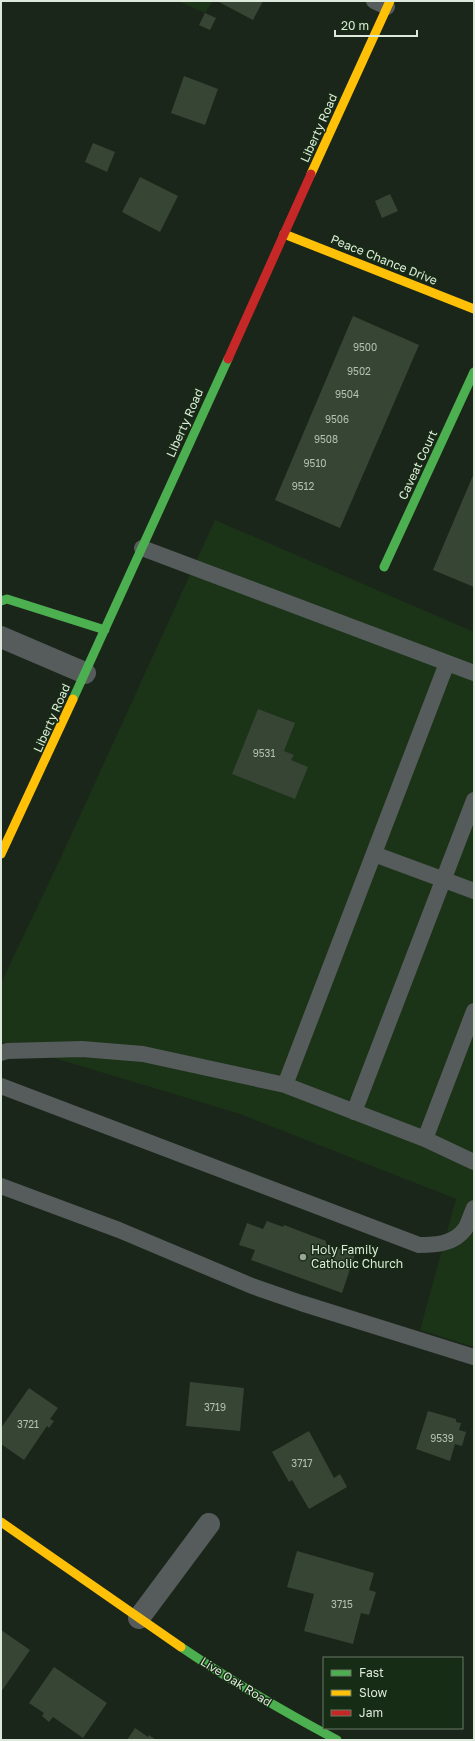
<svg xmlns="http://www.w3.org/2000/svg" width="475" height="1741" viewBox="0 0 475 1741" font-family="'Golos Text',sans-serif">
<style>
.built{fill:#1b3317}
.building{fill:#374535}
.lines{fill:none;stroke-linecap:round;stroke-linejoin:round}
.lane{stroke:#565b5b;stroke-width:16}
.street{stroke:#565b5b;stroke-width:22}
.fast{stroke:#4caf50;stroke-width:9}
.slow{stroke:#ffc107;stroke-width:9}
.jam{stroke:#c62828;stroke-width:9}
.poi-dot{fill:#99a597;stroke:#172c14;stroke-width:1.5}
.labels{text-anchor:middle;stroke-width:3;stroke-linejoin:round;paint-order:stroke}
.number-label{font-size:10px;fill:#b4c1b2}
.street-label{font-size:12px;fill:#ddeadb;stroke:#172c14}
.poi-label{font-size:12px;fill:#ddeadb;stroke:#172c14;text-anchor:start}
</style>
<rect width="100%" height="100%" fill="#1b261a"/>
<!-- built -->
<path class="built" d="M 178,1 L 213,1 L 205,13 Z
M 215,520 L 474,632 L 474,1347 L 420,1330 L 456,1199 L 240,1114 L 1,1042 L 1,983 L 62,855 Z"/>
<!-- building -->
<path class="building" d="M 217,1 L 263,1 L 253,20 Z
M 205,13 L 216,18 L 210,30 L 199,25 Z
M 184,76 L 218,89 L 205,125 L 171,113 Z
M 93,143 L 115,152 L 107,172 L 85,162 Z
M 140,177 L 178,196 L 160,232 L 122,212 Z
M 390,194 L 398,211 L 382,218 L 375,201 Z
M 353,316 L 419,345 L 340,528 L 275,500 Z
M 474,473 L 474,587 L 433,570 Z
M 258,709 L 295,723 L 284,751 L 294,755 L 291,760 L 308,767 L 295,799 L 232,774 Z
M 267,1221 L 283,1227 L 284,1225 L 326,1241 L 326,1244 L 355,1254 L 342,1293 L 251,1260 L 255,1250 L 239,1245 L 247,1223 L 263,1229 Z
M 190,1382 L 244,1388 L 240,1431 L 186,1426 Z
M 29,1388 L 58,1408 L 50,1419 L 54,1421 L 49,1428 L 47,1426 L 24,1460 L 1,1444 L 1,1428 Z
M 428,1411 L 456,1419 L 456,1422 L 461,1423 L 459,1430 L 466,1432 L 462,1446 L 455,1444 L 450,1461 L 416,1449 Z
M 309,1431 L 334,1478 L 340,1474 L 347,1487 L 309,1509 L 292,1480 L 289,1482 L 272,1452 Z
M 297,1551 L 374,1573 L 369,1590 L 376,1592 L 369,1615 L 361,1613 L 353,1644 L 304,1631 L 314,1594 L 287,1587 Z
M 1,1630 L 30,1650 L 1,1692 Z
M 54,1667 L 107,1703 L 83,1738 L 53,1717 L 49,1722 L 42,1716 L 44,1713 L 29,1703 Z
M 135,1728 L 148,1737 L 149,1735 L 156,1740 L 127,1740 Z"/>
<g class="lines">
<!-- lane -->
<path class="lane" d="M 374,1 L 387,7
M 142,548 L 474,673
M 447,663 L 285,1085 L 425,1139 L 474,1011
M 374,854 L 474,891
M 1,1053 L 7,1051 L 82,1049 L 143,1054 L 285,1085
M 1,1086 L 419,1245 C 436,1245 454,1244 465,1229 C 469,1223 471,1214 474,1208
M 354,1112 L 474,800
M 425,1139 L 474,1162
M 1,1186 L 119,1230 L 252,1286 L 301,1303 L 474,1357"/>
<!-- street -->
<path class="street" d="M 1,637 L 85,673
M 139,1618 L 209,1524"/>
<!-- fast -->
<path class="fast" d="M 384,567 L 474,372
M 1,601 L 7,599 L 105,630
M 73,699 L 228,359
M 181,1647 C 231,1681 283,1711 337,1740"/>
<!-- slow -->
<path class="slow" d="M 311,174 L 390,1
M 284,234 L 474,309
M 1,854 L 73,699
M 1,1522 L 181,1647"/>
<!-- jam -->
<path class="jam" d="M 228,359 L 311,174"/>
</g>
<!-- markers -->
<circle class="poi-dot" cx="303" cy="1257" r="4"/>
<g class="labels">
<!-- number labels -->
<g class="number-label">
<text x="365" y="351">9500</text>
<text x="359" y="375">9502</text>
<text x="347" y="398">9504</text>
<text x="337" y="423">9506</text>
<text x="326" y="443">9508</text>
<text x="315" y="467">9510</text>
<text x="303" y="490">9512</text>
<text x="264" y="757">9531</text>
<text x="215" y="1411">3719</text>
<text x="28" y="1428">3721</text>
<text x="442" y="1442">9539</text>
<text x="302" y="1467">3717</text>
<text x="342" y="1608">3715</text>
</g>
<!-- street labels -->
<g class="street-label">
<text transform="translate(319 128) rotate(-66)" y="4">Liberty Road</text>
<text transform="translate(384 260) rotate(22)" y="4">Peace Chance Drive</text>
<text transform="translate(185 423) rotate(-66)" y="4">Liberty Road</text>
<text transform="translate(418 465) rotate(-65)" y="4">Caveat Court</text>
<text transform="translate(52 718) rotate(-66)" y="4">Liberty Road</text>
<text transform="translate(236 1682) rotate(32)" y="4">Live Oak Road</text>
</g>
<!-- poi labels -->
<g class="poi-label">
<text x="311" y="1254">Holy Family<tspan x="311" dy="14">Catholic Church</tspan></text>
</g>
</g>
<!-- border -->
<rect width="475" height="1741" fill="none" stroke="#ddeadb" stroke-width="4"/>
<!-- legend -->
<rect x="323" y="1657" width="140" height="72" fill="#172c14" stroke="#667864"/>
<rect x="331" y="1670" width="20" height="6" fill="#4caf50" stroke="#667864"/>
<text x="359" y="1677" font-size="12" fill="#ddeadb">Fast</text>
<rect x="331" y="1690" width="20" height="6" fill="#ffc107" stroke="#667864"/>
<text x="359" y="1697" font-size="12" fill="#ddeadb">Slow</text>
<rect x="331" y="1710" width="20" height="6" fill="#c62828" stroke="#667864"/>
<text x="359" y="1717" font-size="12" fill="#ddeadb">Jam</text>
<!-- scale -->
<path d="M335 30v6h82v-6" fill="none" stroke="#ddeadb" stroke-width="2"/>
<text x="341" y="30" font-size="12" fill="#ddeadb" stroke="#172c14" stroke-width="3" paint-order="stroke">20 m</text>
</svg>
